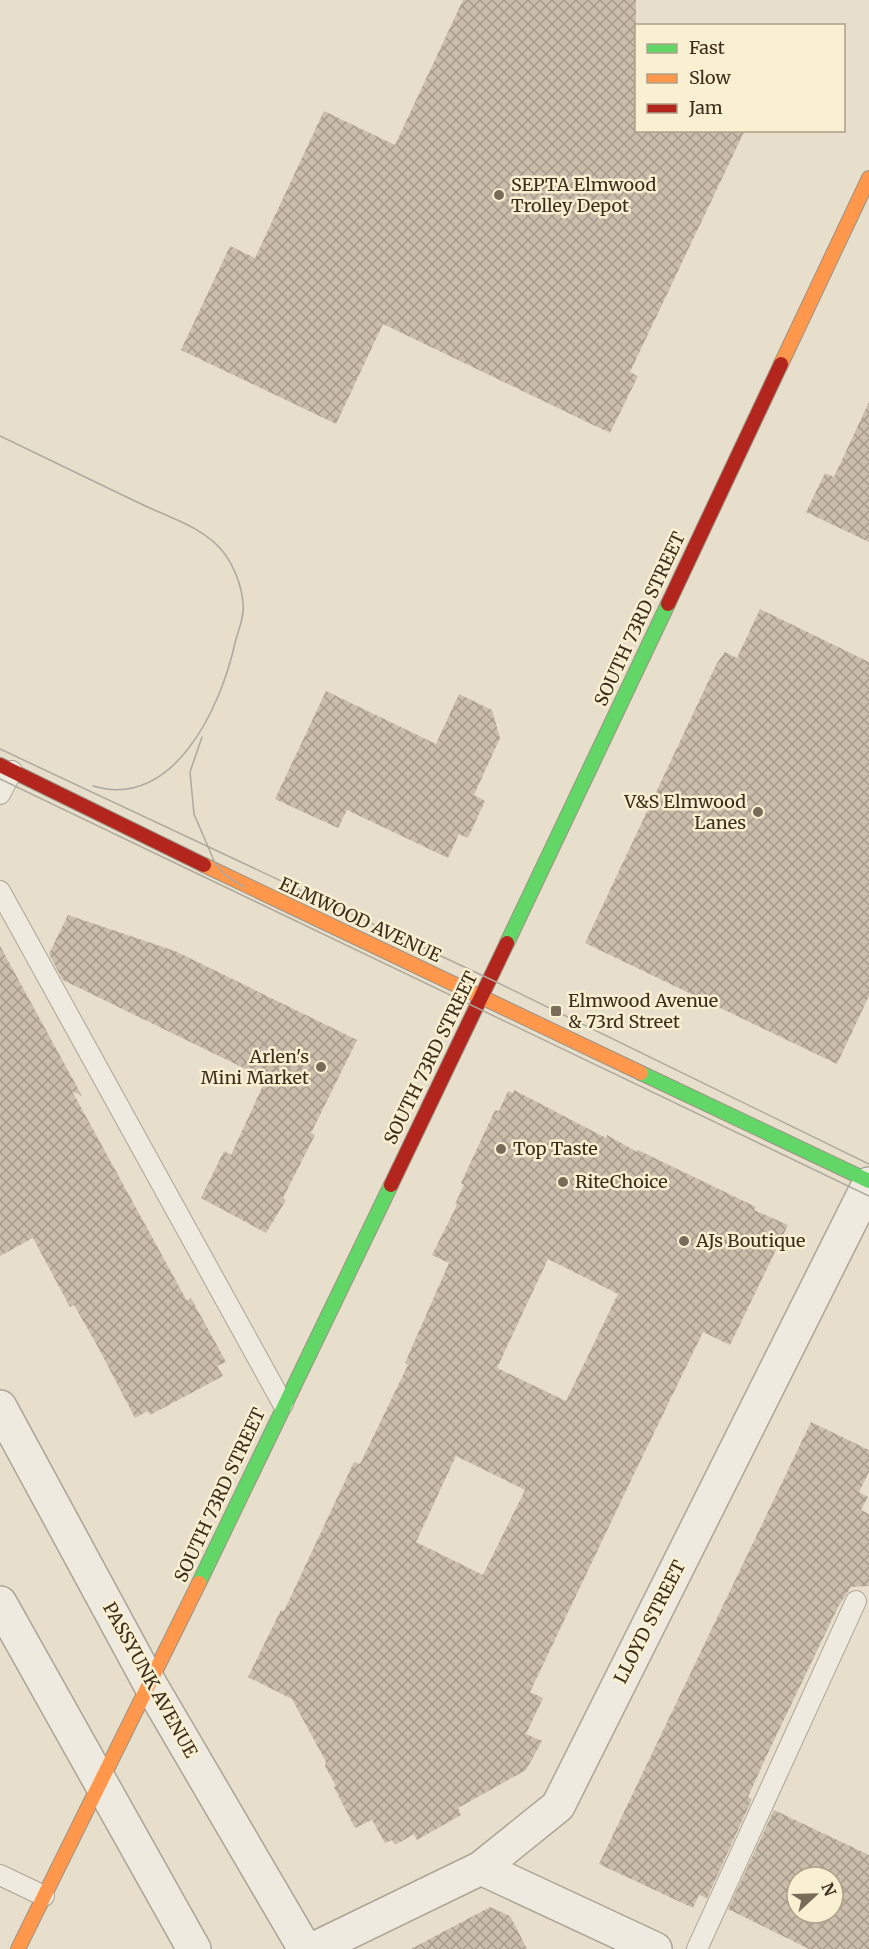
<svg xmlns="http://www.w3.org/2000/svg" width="869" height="1949" viewBox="0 0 869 1949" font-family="Merriweather,serif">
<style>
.building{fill:url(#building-cross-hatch);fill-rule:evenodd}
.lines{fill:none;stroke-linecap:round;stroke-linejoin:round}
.lane-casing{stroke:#aca495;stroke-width:22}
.street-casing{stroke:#aca495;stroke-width:36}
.fast-casing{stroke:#9b9385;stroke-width:16}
.slow-casing{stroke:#9b9385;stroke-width:16}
.jam-casing{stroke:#9b9385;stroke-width:16}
.lane{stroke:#eeeadf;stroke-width:20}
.street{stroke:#eeeadf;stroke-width:33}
.fast{stroke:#63d668;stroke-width:14}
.slow{stroke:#ff974d;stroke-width:14}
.jam{stroke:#b3261e;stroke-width:14}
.tram{stroke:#ada99f;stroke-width:1.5}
.poi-dot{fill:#786b59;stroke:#f9efd1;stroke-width:2}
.labels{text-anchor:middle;stroke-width:5;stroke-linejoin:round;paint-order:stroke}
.poi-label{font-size:18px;fill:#3c2c1c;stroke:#f9efd1;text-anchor:start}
.street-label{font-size:18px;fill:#3c2c1c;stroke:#f9efd1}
</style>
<defs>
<pattern id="building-cross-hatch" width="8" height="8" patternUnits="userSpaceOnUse" patternTransform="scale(1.5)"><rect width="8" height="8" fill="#cbbdac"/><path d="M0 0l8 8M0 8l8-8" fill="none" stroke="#a69a8b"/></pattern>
</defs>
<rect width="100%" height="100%" fill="#e7dfcb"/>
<!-- building -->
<path class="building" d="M 463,0 L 636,0 L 636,130 L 745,130 L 630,372 L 638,376 L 610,433 L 383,324 L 336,424 L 181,350 L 230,246 L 255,258 L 324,111 L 395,145 Z
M 869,402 L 869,542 L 806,512 L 825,473 L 834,477 Z
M 760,609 L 869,662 L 869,996 L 837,1064 L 585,943 L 717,663 L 725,652 L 737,658 Z
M 326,691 L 436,744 L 459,694 L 492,710 L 500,738 L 474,795 L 485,801 L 468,838 L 459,834 L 448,858 L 347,810 L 338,828 L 275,799 Z
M 68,915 L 175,951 L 357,1040 L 311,1133 L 315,1135 L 283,1198 L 286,1200 L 266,1233 L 201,1198 L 224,1151 L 231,1155 L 266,1079 L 63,980 L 49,954 Z
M 0,946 L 82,1096 L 72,1091 L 187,1301 L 191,1298 L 226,1362 L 217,1366 L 223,1376 L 150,1415 L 148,1411 L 135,1418 L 98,1347 L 74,1305 L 70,1307 L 33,1238 L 0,1256 Z
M 514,1090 L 606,1138 L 607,1135 L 637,1152 L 638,1150 L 756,1207 L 754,1210 L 788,1225 L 730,1345 L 703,1332 L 634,1474 L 530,1692 L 543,1698 L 526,1734 L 542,1741 L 526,1770 L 458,1808 L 461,1815 L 417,1840 L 414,1834 L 395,1845 L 392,1840 L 385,1843 L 372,1820 L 355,1828 L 334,1787 L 336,1786 L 325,1766 L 326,1762 L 292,1699 L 248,1677 L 281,1610 L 284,1611 L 354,1462 L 360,1464 L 408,1365 L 405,1363 L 449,1263 L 432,1255 L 457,1205 L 455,1204 L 464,1185 L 461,1183 L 495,1110 L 499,1111 L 508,1091 L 513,1093 ZM 548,1259 L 618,1294 L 566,1401 L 497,1368 ZM 456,1456 L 525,1490 L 483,1575 L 416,1542 Z
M 811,1422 L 869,1450 L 869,1472 L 859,1492 L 868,1497 L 861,1510 L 869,1514 L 869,1586 L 851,1587 L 838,1607 L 766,1757 L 748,1797 L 752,1799 L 707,1898 L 699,1895 L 693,1908 L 599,1864 Z
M 774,1810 L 869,1855 L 869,1949 L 809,1949 L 728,1909 ZM 797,1877 L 833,1877 L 833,1913 L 797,1913 Z
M 490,1907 L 510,1916 L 527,1949 L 411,1949 Z"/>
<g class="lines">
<defs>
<path id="lane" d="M 0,794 L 12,771
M 0,891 L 283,1404
M 0,1875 L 44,1896
M 697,1949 L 856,1601"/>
<path id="street" d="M 0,1407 L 150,1684 L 305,1949
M 0,1603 L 194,1949
M 481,1868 L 655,1949
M 314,1949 L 481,1868 L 558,1806 L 869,1184"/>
<path id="fast" d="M 507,943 L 668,604
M 641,1073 L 869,1181
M 199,1583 L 391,1185"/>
<path id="slow" d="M 781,364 L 869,178
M 204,865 L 641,1073
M 18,1949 L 199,1583"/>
<path id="jam" d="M 668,604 L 781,364
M 0,765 L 204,865
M 391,1185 L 507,943"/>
</defs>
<!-- lane casing -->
<use href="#lane" class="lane-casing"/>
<!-- street casing -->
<use href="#street" class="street-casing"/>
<!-- fast casing -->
<use href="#fast" class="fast-casing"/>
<!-- slow casing -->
<use href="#slow" class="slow-casing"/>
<!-- jam casing -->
<use href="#jam" class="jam-casing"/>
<!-- lane -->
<use href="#lane" class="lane"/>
<!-- street -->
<use href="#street" class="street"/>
<!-- fast -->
<use href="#fast" class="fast"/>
<!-- slow -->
<use href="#slow" class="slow"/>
<!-- jam -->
<use href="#jam" class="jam"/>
<!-- tram -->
<path class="tram" d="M 0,436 C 46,458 93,481 139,503 C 167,517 205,527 224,553 C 234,566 242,587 243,603 C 245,616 238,631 235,643 C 221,707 174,810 93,786
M 202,737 L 190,772 L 194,814 L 215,863 L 225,875 L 244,887
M 0,749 L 490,979 L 869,1164
M 0,779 L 869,1196"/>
</g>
<!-- markers -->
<g class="poi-dot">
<circle cx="499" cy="195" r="6"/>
<circle cx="758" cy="812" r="6"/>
<rect x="550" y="1005" width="12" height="12" rx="3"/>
<circle cx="321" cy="1067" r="6"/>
<circle cx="501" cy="1149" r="6"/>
<circle cx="563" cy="1182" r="6"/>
<circle cx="684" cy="1241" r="6"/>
</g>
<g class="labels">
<!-- poi labels -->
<g class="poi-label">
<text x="511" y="191">SEPTA Elmwood<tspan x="511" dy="21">Trolley Depot</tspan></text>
<text x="746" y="808" text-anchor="end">V&amp;S Elmwood<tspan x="746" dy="21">Lanes</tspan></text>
<text x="568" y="1007">Elmwood Avenue<tspan x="568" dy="21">&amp; 73rd Street</tspan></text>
<text x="309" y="1063" text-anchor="end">Arlen's<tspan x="309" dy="21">Mini Market</tspan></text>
<text x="513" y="1155">Top Taste</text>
<text x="575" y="1188">RiteChoice</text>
<text x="696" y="1247">AJs Boutique</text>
</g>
<!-- street labels -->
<g class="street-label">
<text transform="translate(640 619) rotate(-65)" y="6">SOUTH 73RD STREET</text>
<text transform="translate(360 920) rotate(25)" y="6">ELMWOOD AVENUE</text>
<text transform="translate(431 1058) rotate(-64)" y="6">SOUTH 73RD STREET</text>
<text transform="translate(220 1495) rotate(-65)" y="6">SOUTH 73RD STREET</text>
<text transform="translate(650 1622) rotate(-63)" y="6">LLOYD STREET</text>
<text transform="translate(150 1680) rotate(61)" y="6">PASSYUNK AVENUE</text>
</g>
</g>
<!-- legend -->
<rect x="635" y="24" width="210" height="108" fill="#f9efd1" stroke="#ada189" stroke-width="1.5"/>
<rect x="647" y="44" width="30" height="9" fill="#63d668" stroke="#ada189" stroke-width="1.5"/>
<text x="689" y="54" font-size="18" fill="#3c2c1c">Fast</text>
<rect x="647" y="74" width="30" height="9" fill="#ff974d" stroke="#ada189" stroke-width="1.5"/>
<text x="689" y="84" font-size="18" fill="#3c2c1c">Slow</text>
<rect x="647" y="104" width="30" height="9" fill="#b3261e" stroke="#ada189" stroke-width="1.5"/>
<text x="689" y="114" font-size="18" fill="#3c2c1c">Jam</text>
<!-- north arrow -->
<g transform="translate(815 1895) rotate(68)"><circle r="28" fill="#f9efd1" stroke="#ada189" stroke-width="1.5"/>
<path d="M0-4.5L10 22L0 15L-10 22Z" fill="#786b59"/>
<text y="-9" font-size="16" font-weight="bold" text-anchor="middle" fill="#3c2c1c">N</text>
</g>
</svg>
